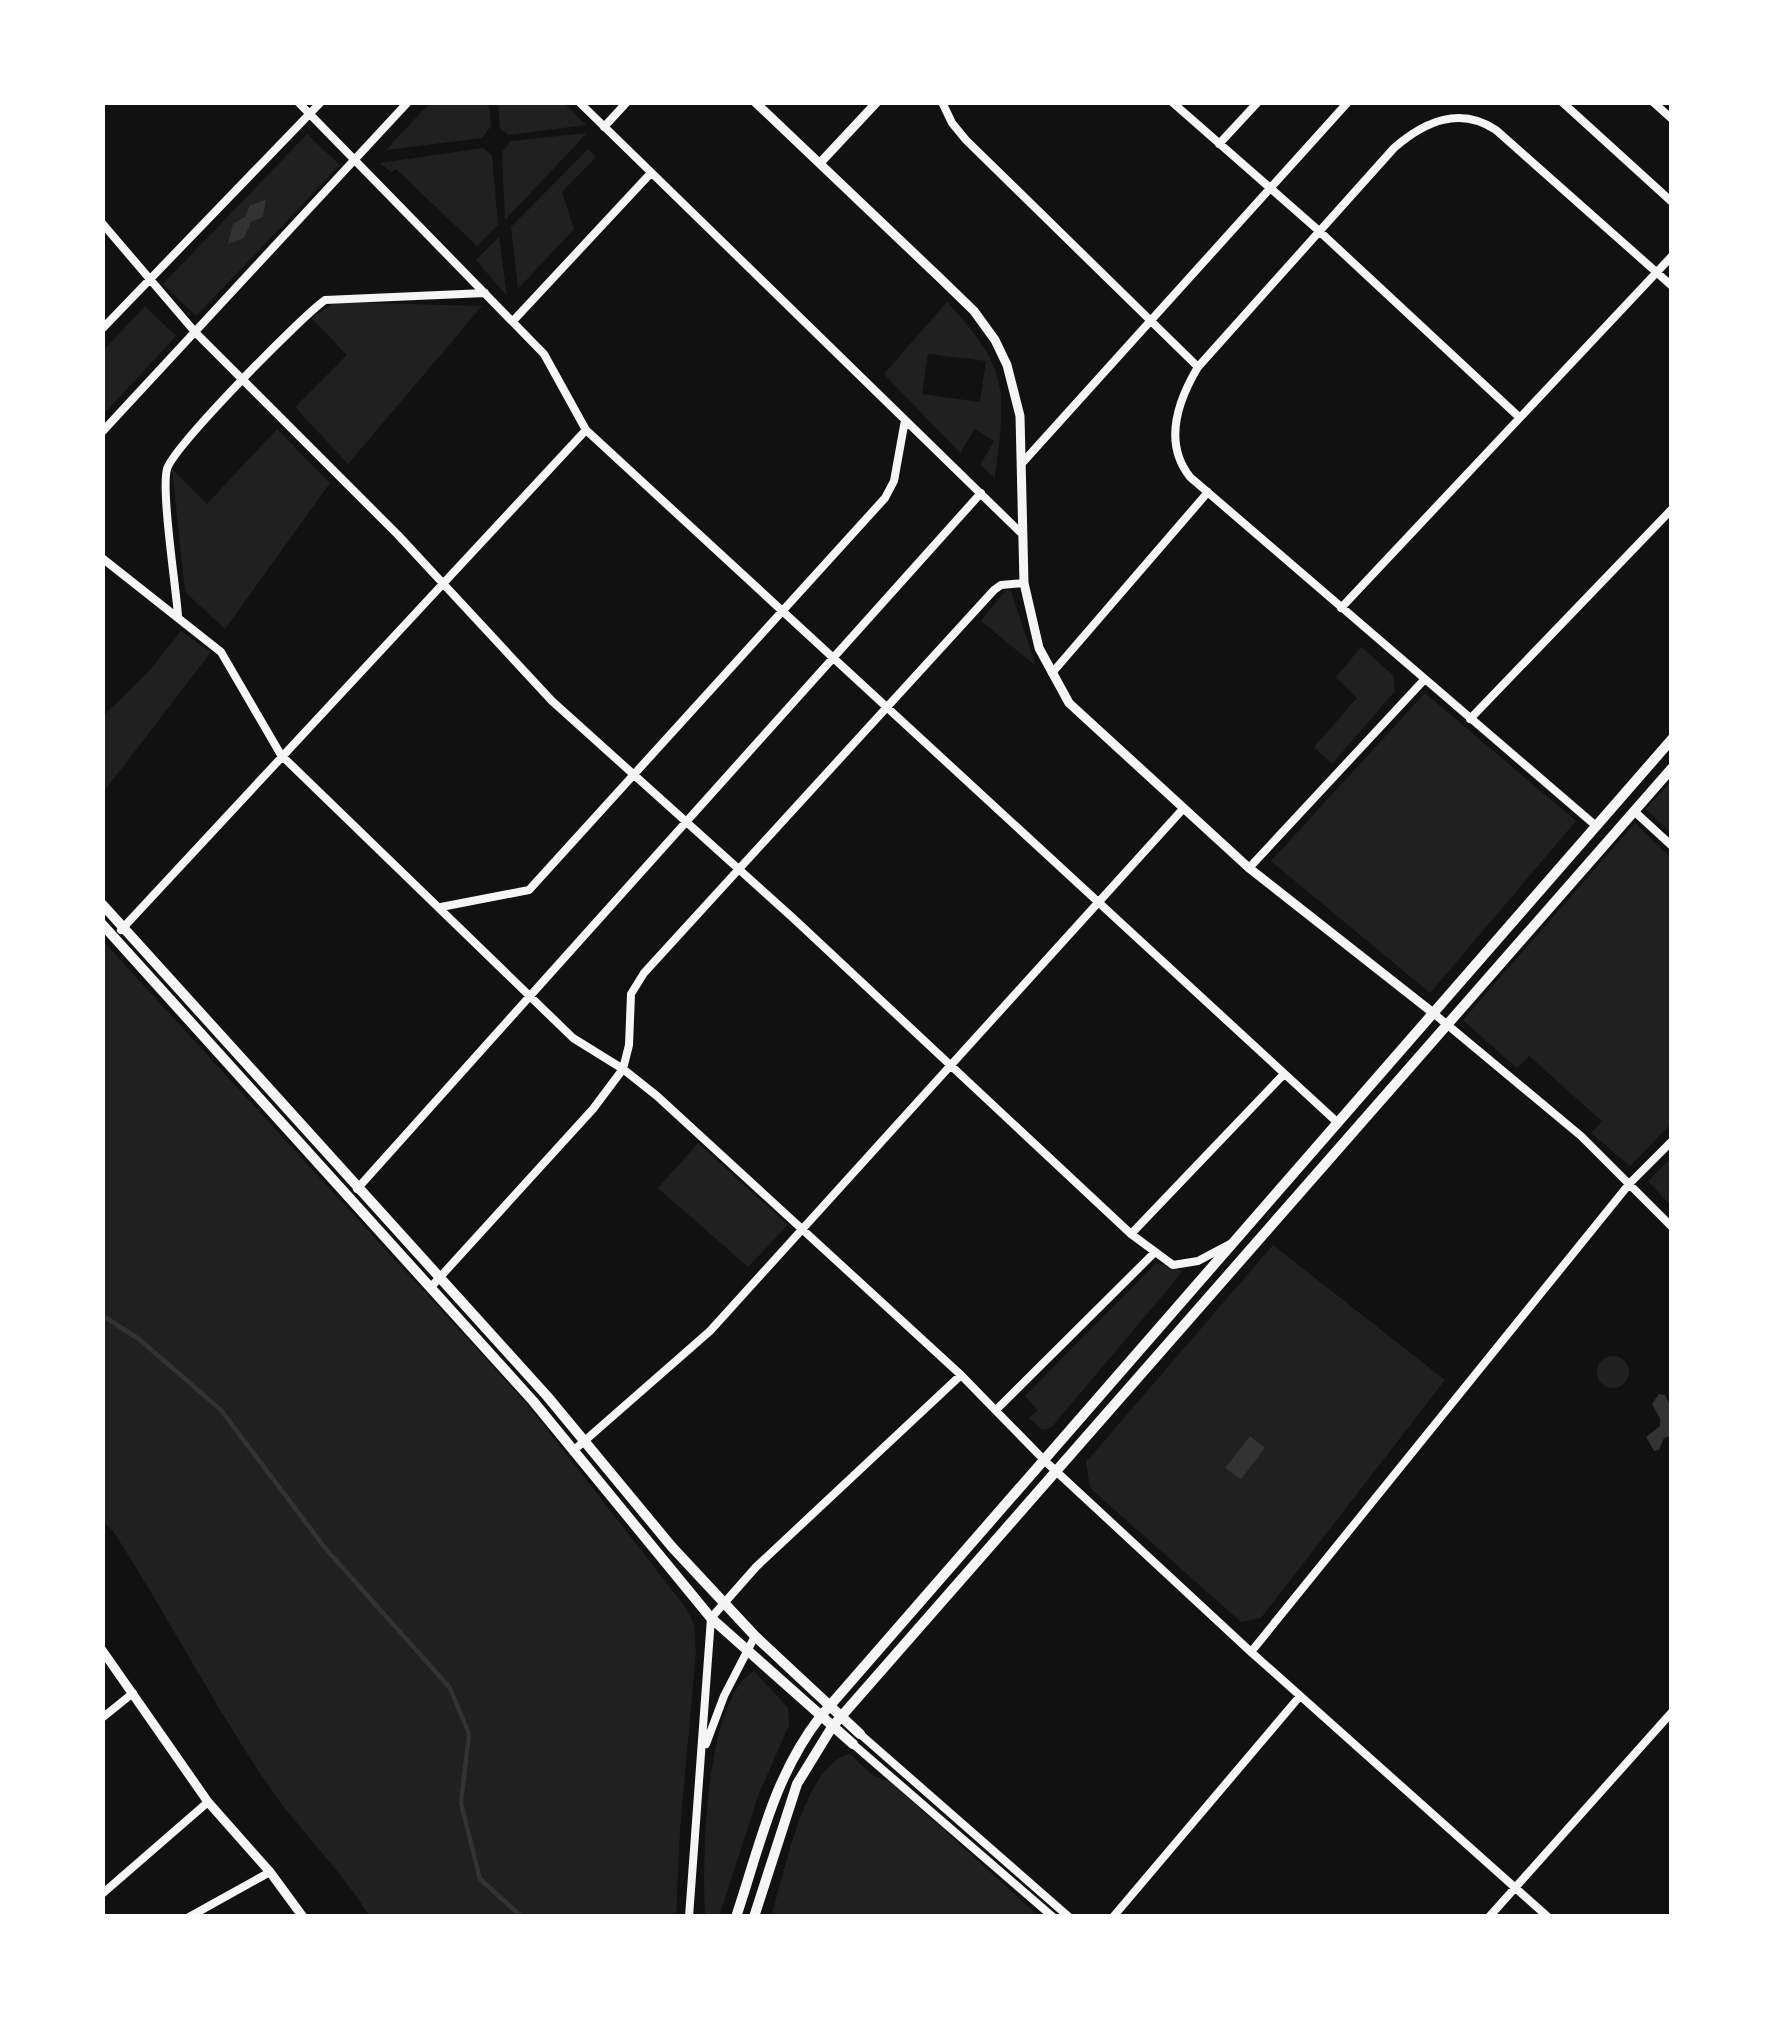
<svg xmlns="http://www.w3.org/2000/svg" width="1774" height="2019" viewBox="0 0 1774 2019" font-family="'Space Grotesk',sans-serif">
<style>
.green{fill:#202020;fill-rule:evenodd}
.water{fill:#333}
.lines{fill:none;stroke-linecap:round;stroke-linejoin:round}
.stream{stroke:#333;stroke-width:4.5}
.minor{stroke:#f5f5f5;stroke-width:8}
.tertiary{stroke:#f5f5f5;stroke-width:9}
.secondary{stroke:#f5f5f5;stroke-width:10}
</style>
<rect width="100%" height="100%" fill="#111"/>
<!-- green -->
<path class="green" d="M 431,102 L 489,102 L 491,126 L 482,138 L 386,150 Z
M 498,102 L 563,102 L 586,125 L 508,135 L 500,128 Z
M 587,133 L 505,220 L 502,152 L 511,141 Z
M 307,134 L 340,165 L 196,316 L 163,284 Z
M 483,148 L 492,155 L 498,225 L 477,246 L 396,169 L 391,172 L 380,163 Z
M 588,149 L 596,157 L 562,192 L 574,229 L 518,289 L 511,227 Z
M 499,237 L 507,296 L 476,260 Z
M 335,302 L 482,306 L 348,464 L 295,407 L 347,355 L 311,318 Z
M 947,302 C 1010,370 1006,389 995,478 L 980,465 L 994,441 L 975,429 L 960,453 L 884,374 ZM 928,354 L 986,361 L 980,402 L 922,394 Z
M 145,306 L 176,336 L 102,416 L 102,352 Z
M 277,429 L 330,483 L 225,629 L 185,592 L 172,469 L 207,504 Z
M 1006,590 L 1011,591 L 1036,666 L 981,621 Z
M 181,631 L 211,652 L 102,794 L 102,717 L 149,671 Z
M 1361,647 L 1393,675 L 1395,691 L 1332,764 L 1314,747 L 1357,698 L 1336,677 Z
M 1425,693 L 1576,821 L 1430,993 L 1271,861 Z
M 1672,780 L 1672,834 L 1646,809 Z
M 1635,823 L 1672,859 L 1672,1123 L 1630,1166 L 1591,1133 L 1602,1121 L 1529,1056 L 1517,1068 L 1463,1020 Z
M 102,940 L 528,1405 L 686,1608 L 694,1625 L 696,1652 L 680,1830 L 676,1917 L 370,1917 C 341,1869 299,1831 268,1785 C 212,1703 167,1614 113,1531 L 102,1521 Z
M 698,1143 L 788,1225 L 748,1267 L 658,1188 Z
M 1672,1157 L 1672,1207 L 1648,1181 Z
M 1273,1245 L 1445,1380 L 1261,1618 L 1241,1622 L 1090,1488 L 1086,1462 Z
M 1156,1263 L 1183,1271 L 1051,1428 L 1042,1430 L 1029,1418 L 1038,1410 L 1025,1396 Z
M1597 1372a16 16 0 1 1 32 0a16 16 0 1 1-32 0Z
M 754,1671 L 788,1708 L 789,1725 L 758,1796 L 719,1917 L 705,1917 C 702,1864 704,1700 754,1671 Z
M 850,1754 L 872,1775 L 891,1782 L 1040,1917 L 771,1917 C 784,1876 804,1763 850,1754 Z"/>
<!-- water -->
<path class="water" d="M 266,200 L 263,217 L 251,222 L 244,238 L 228,244 L 233,224 L 245,217 L 250,205 Z
M 1659,1394 L 1665,1395 L 1672,1409 L 1672,1436 L 1664,1438 L 1659,1450 L 1654,1451 L 1646,1437 L 1660,1426 L 1660,1418 L 1652,1404 Z
M 1250,1436 L 1265,1448 L 1241,1479 L 1225,1468 Z"/>
<g class="lines">
<!-- stream -->
<path class="stream" d="M 102,1315 L 140,1340 L 221,1410 L 325,1548 L 450,1688 L 469,1734 L 461,1803 L 480,1879 L 522,1917"/>
<!-- minor -->
<path class="minor" d="M 298,102 L 544,354 L 586,430 L 1338,1123
M 579,102 L 1020,532
M 942,102 L 952,123 L 966,140 L 1198,367
M 1172,102 L 1318,230 L 1519,417
M 1562,102 L 1672,202
M 1653,102 L 1672,119
M 604,127 L 627,102
M 1219,144 L 1258,102
M 102,223 L 195,332 L 398,535 L 552,701 L 793,918 L 1131,1234 L 1173,1265 L 1198,1261 L 1230,1244
M 513,321 L 650,174
M 102,329 L 321,102
M 102,432 L 408,102
M 1024,461 L 1348,102
M 102,558 L 221,652 L 281,755 L 573,1038 L 623,1069 L 657,1096 L 961,1375 L 1045,1461 L 1251,1652 L 1548,1917
M 1341,608 L 1672,256
M 178,616 C 176,587 161,491 167,469 C 174,446 301,317 325,300 L 485,293
M 1052,673 L 1208,492
M 1470,719 L 1672,509
M 1634,811 L 1672,846
M 1595,825 L 1190,477 C 1163,443 1177,402 1198,367 L 1394,148 C 1425,121 1460,106 1496,130 L 1672,286
M 1249,868 L 1423,681
M 441,907 L 529,890 L 885,498 L 894,481 L 905,420
M 121,930 L 586,430
M 1432,1012 L 1581,1136 L 1672,1227
M 357,1189 L 981,493
M 1132,1233 L 1284,1074
M 431,1287 L 593,1109 L 623,1069 L 629,1045 L 631,994 L 644,973 L 994,590 L 1001,585 L 1024,583
M 996,1410 L 1154,1253
M 573,1451 L 710,1331 L 1182,810
M 1251,1652 L 1630,1183 L 1672,1141
M 102,1718 L 133,1693
M 860,1734 L 1069,1917
M 706,1744 L 724,1696 L 755,1636
M 853,1744 L 1053,1917
M 102,1894 L 208,1802
M 189,1917 L 270,1872
M 689,1917 L 711,1618 L 756,1567 L 961,1375
M 1113,1917 L 1300,1696
M 1489,1917 L 1672,1712"/>
<!-- tertiary -->
<path class="tertiary" d="M 755,102 L 940,278 L 974,311 L 995,340 L 1007,365 L 1020,416 L 1024,583 L 1039,648 L 1069,703 L 1249,868 L 1432,1012
M 820,163 L 877,102
M 102,1650 L 208,1802 L 270,1872 L 303,1917"/>
<!-- secondary -->
<path class="secondary" d="M 102,904 L 547,1396 L 672,1547 L 755,1636 L 860,1734
M 102,924 L 533,1401 L 711,1618 L 853,1744
M 736,1917 C 760,1846 773,1778 820,1717 L 1672,739
M 754,1917 L 797,1784 L 832,1727 L 1672,768"/>
</g>
<!-- border -->
<rect width="1774" height="2019" fill="none" stroke="#ffffff" stroke-width="210"/>
</svg>
